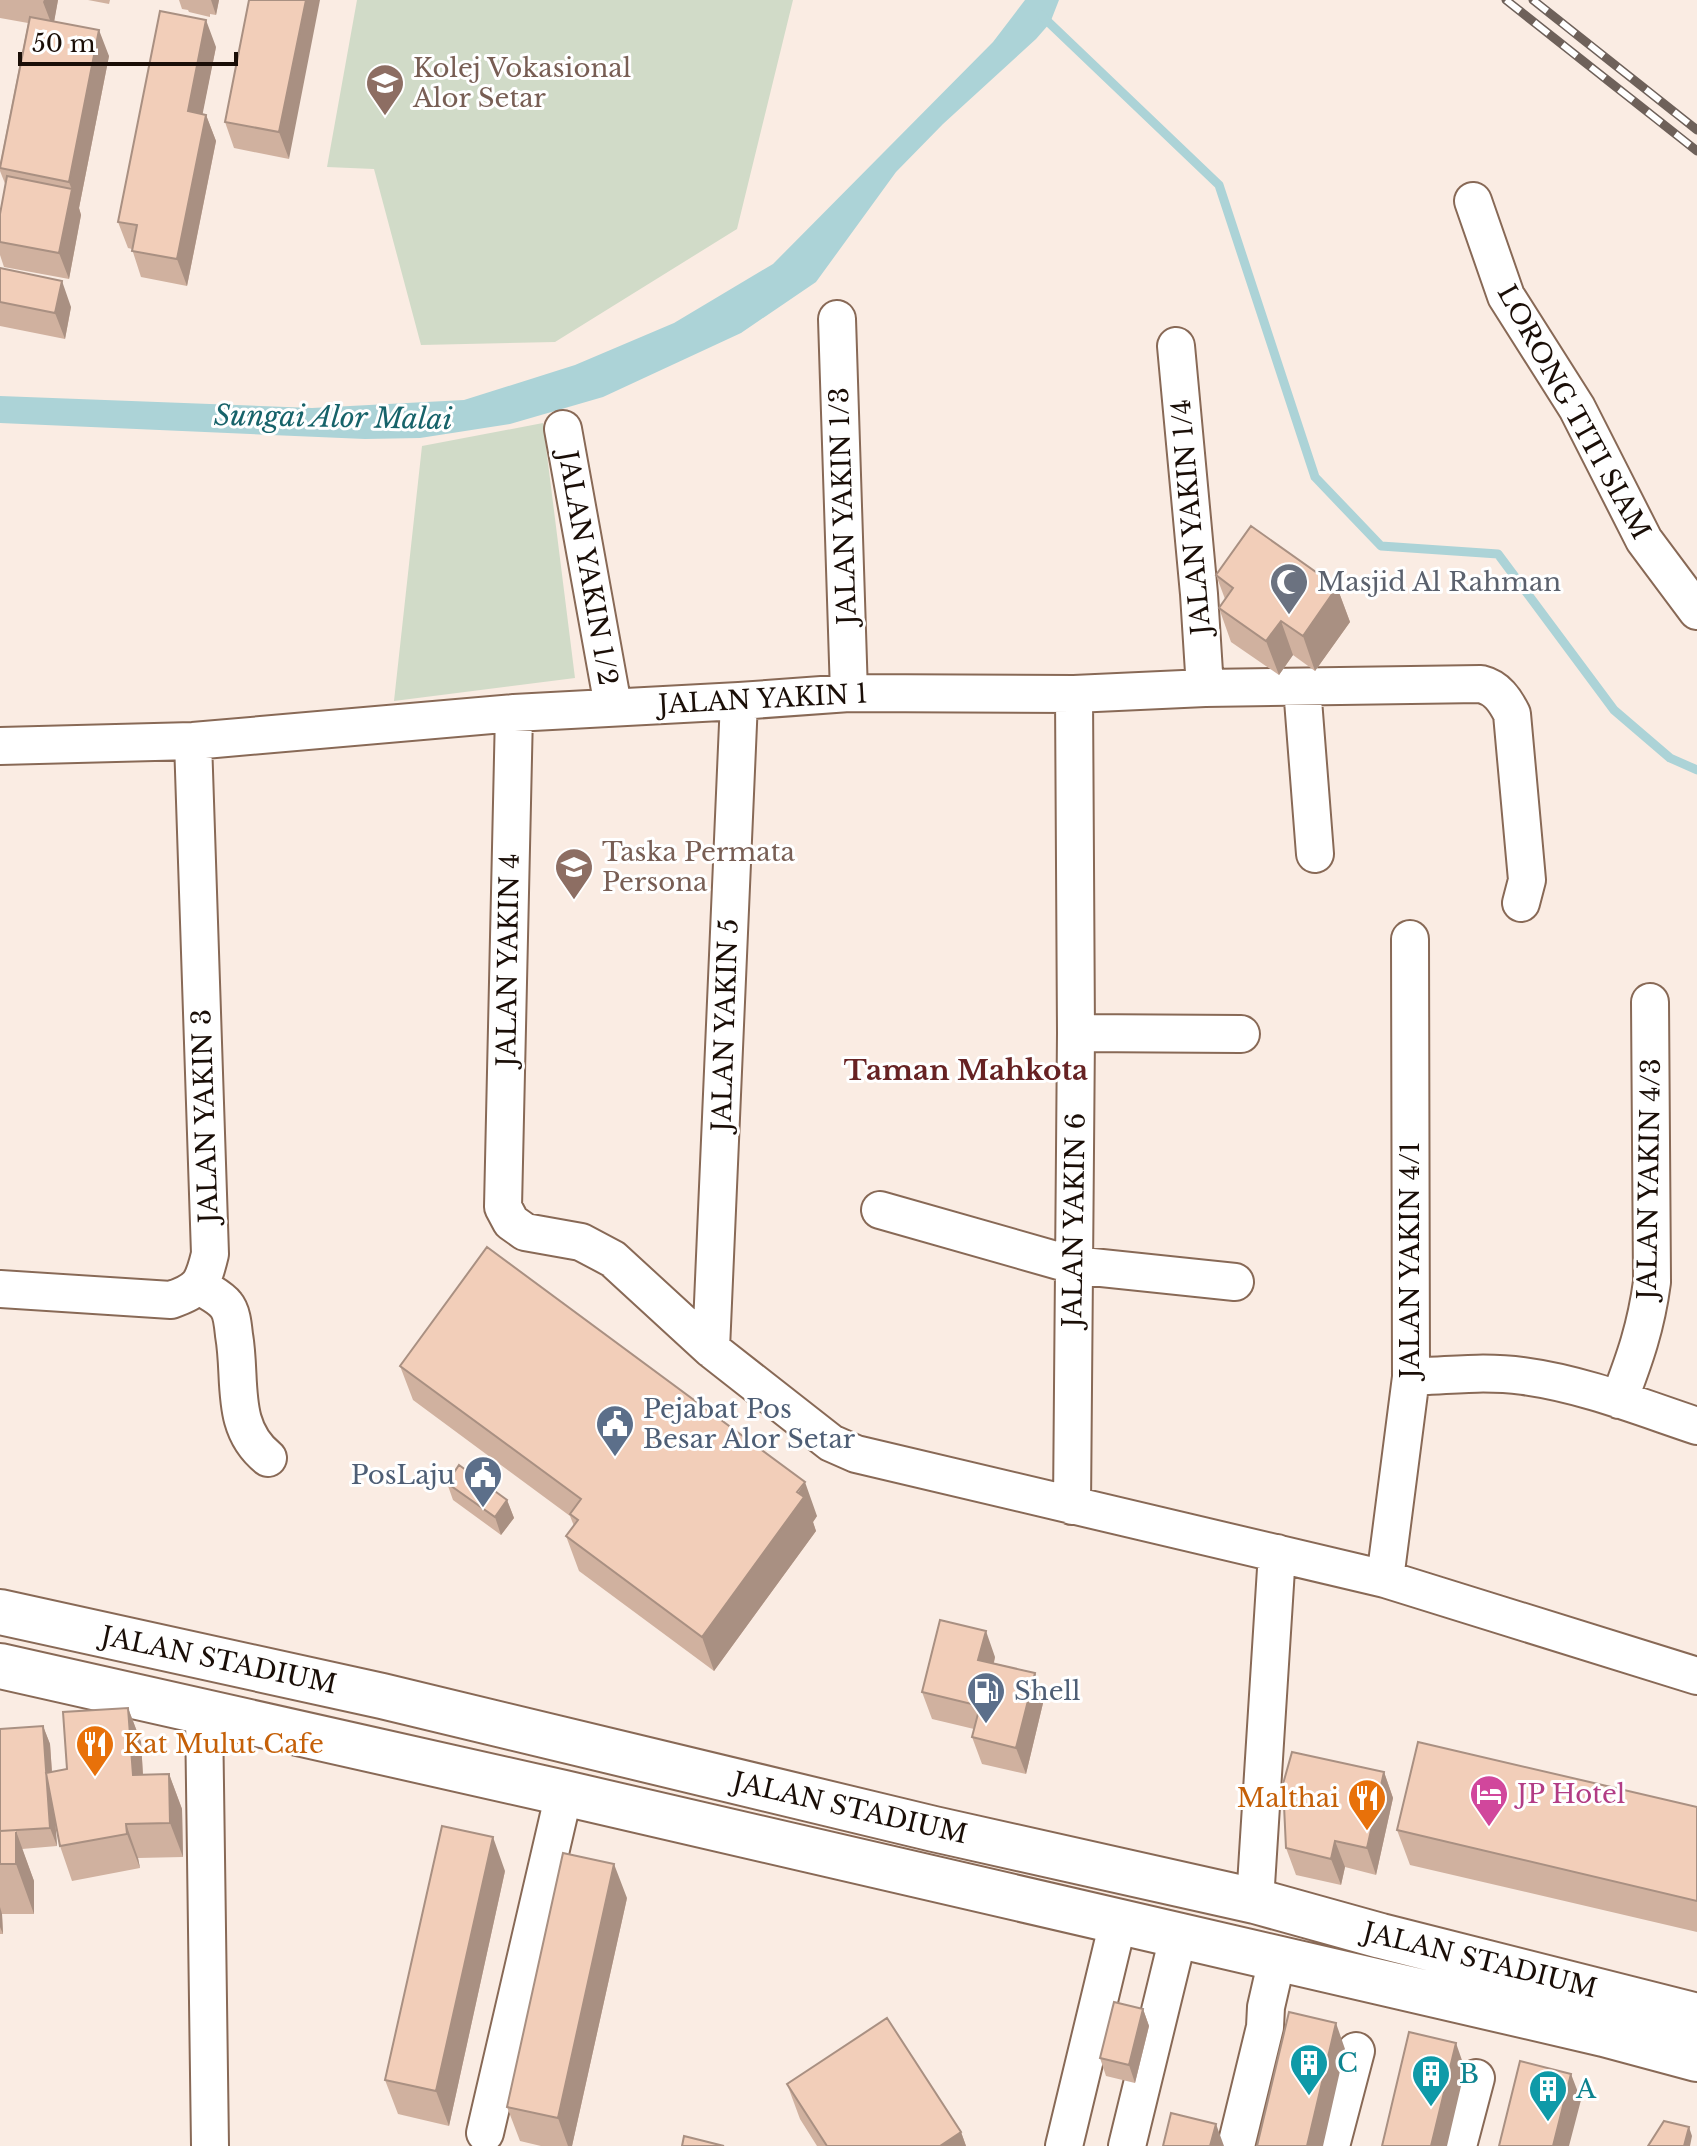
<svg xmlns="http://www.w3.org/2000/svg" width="1697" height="2146" viewBox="0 0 1697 2146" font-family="'Libre Baskerville',serif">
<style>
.green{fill:#d1dbc8}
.water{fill:#acd3d7}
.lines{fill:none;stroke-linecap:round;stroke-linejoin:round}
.stream{stroke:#acd3d7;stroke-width:9}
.minor-casing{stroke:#886956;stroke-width:40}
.major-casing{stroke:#886956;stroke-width:48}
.minor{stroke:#fff;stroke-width:36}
.major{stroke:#fff;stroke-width:44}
.rail-casing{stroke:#6e615a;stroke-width:9}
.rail{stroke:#fff;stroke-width:6;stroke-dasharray:18;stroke-linecap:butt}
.wall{fill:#d0b19f}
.shaded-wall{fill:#a99082}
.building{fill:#f2ceb9;stroke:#a99082;stroke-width:2}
.labels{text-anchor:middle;stroke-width:6;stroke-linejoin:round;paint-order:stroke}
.education-label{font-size:26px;fill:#785e54;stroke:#fff;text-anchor:start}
.street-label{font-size:26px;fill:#1a0e07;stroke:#fff}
.worship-label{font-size:26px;fill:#5b616d;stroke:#fff;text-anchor:start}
.service-label{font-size:26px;fill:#4e5e75;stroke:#fff;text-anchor:start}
.food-label{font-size:26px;fill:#c56008;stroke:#fff;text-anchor:start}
.hotel-label{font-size:26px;fill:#b23c85;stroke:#fff;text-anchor:start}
.culture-label{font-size:26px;fill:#0d838f;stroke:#fff;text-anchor:start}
.water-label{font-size:28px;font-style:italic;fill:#17636a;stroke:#fff}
.neighbourhood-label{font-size:28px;font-weight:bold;fill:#672223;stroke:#fff}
</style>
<rect width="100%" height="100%" fill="#faece3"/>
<!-- green -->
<path class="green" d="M 357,0 L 793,0 L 737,229 L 555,342 L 421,345 L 374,169 L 327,167 Z
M 543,423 L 575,678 L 394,701 L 422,446 Z"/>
<!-- water -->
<path class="water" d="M 1025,0 L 1059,0 L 1050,23 L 1036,39 L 943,124 L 896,172 L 816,282 L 741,333 L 603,397 L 510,424 L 420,438 L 365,439 L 0,423 L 0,396 L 312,408 L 464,400 L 575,365 L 674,323 L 773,264 L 993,42 Z"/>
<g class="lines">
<!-- stream -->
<path class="stream" d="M 1041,15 L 1219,185 L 1315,477 L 1381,546 L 1498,554 L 1614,710 L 1670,758 L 1697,770"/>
<defs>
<path id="minor" d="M 1473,201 L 1506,296 L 1577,408 L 1644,540 L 1697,611
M 837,319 L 849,693
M 1176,346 L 1199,594 L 1205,688
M 563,429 L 613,706
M 1302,687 L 1315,854
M 514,713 L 503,1207 L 511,1222 L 525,1232 L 581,1242 L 613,1259 L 711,1349 L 831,1443 L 856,1454 L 1385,1579 L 1697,1676
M 0,746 L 193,741 L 514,713 L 739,701 L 849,693 L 1074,694 L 1205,688 L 1481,684 C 1497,688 1505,700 1512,714 L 1527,880 L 1521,903
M 1076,1033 L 1241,1034
M 880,1210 L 1073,1265 L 1235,1282
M 200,1286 C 208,1292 220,1297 226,1305 C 232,1312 233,1326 234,1335 C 242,1380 229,1427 268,1458
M 0,1289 L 171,1300 C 200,1290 203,1283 210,1254 L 193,741
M 711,1349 L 739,701
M 1411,1377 C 1448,1375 1486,1371 1523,1376 C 1583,1384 1640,1407 1697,1426
M 1619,1400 C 1635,1358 1646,1327 1652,1282 L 1650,1002
M 1072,1506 L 1076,1033 L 1074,694
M 1385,1579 L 1411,1377 L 1410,939
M 204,1713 L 210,2146
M 1255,1901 L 1277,1553
M 485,2133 L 564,1793
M 1064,2146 L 1118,1922
M 1127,2146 L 1178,1937
M 1236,2146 L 1265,2027 L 1266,2007 L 1277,1959
M 1331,2146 L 1356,2051
M 1458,2146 L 1476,2078"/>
<path id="major" d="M 0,1612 L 382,1696 L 934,1829 L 1255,1901 L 1381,1936 L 1697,2016
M 0,1666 L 564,1793 L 1604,2034 L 1697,2059"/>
</defs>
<!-- minor casing -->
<use href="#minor" class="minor-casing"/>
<!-- major casing -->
<use href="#major" class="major-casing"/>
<!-- minor -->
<use href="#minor" class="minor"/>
<!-- major -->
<use href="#major" class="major"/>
<defs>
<path id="rail" d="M 1506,0 L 1697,151
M 1533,0 L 1697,130"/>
</defs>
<!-- rail casing -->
<use href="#rail" class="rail-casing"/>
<!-- rail -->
<use href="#rail" class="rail"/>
</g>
<!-- wall -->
<path class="wall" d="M 0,0 L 58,0 L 54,21 L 109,56 L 79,208 L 81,215 L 69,279 L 4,267 L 0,255 L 0,214 L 6,186 L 0,171 L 0,164 L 28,23 L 0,18 Z
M 88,0 L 110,0 L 109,4 Z
M 179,0 L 219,0 L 216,15 L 210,14 L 210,17 L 189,12 L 188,10 L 182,9 Z
M 249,0 L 289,159 L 234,148 L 225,122 Z
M 216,47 L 202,114 L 206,115 L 216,141 L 187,286 L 141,277 L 132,249 L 128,248 L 118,222 Z
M 0,268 L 71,307 L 65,339 L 0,326 Z
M 1216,575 L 1337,587 L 1350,622 L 1315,671 L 1293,655 L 1279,675 L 1231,642 L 1219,608 L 1225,599 Z
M 400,1366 L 817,1516 L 813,1522 L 816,1531 L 714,1671 L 579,1571 L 566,1536 L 574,1526 L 570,1516 L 413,1400 Z
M 447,1483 L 507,1500 L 514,1518 L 501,1535 L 453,1500 Z
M 995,1657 L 994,1663 L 1035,1673 L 1044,1699 L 1026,1774 L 982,1764 L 972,1737 L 974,1729 L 932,1719 L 922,1692 Z
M 128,1708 L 141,1742 L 143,1775 L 169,1774 L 182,1809 L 183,1857 L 138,1858 L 140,1868 L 72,1881 L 60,1846 L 55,1821 L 57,1846 L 22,1849 L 34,1881 L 34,1914 L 2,1914 L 3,1934 L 0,1934 L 0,1729 L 43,1726 L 50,1744 L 52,1772 L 67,1769 Z
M 1384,1772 L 1393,1798 L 1376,1875 L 1345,1867 L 1341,1885 L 1296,1875 L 1286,1848 Z
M 1697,1807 L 1697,1932 L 1410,1865 L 1397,1830 Z
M 505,1871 L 449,2126 L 398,2114 L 385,2080 Z
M 627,1898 L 572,2146 L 541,2146 L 520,2141 L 507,2107 Z
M 1143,2009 L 1149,2026 L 1135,2083 L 1106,2076 L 1100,2058 Z
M 787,2084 L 961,2132 L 966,2146 L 817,2146 L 800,2119 Z"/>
<!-- shaded-wall -->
<path class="shaded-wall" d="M 44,0 L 58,0 L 53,28 L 43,2 Z
M 211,0 L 219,0 L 216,15 Z
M 306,0 L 320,0 L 289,159 L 279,132 Z
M 206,20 L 216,47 L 198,137 L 188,111 Z
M 99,30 L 109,56 L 79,208 L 81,215 L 69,279 L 59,253 L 72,190 L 69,182 Z
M 206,115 L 216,141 L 187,286 L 177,259 Z
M 62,281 L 71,307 L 65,339 L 55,313 Z
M 1337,587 L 1350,622 L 1315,671 L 1303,636 Z
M 1281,621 L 1293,655 L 1279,675 L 1266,641 Z
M 805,1482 L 817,1516 L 813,1522 L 816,1531 L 714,1671 L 702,1637 Z
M 507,1500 L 514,1518 L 501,1535 L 495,1517 Z
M 986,1631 L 995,1657 L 988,1686 L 978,1660 Z
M 1035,1673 L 1044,1699 L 1026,1774 L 1016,1748 Z
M 128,1708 L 141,1742 L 145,1810 L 133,1775 Z
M 43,1726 L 50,1744 L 57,1846 L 50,1828 Z
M 1384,1772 L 1393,1798 L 1376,1875 L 1367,1848 Z
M 169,1774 L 182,1809 L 183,1857 L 170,1823 Z
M 126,1824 L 138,1858 L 140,1868 L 127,1834 Z
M 16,1831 L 34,1881 L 34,1914 L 16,1864 Z
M 493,1837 L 505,1871 L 449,2126 L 436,2091 Z
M 1335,1841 L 1345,1867 L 1341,1885 L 1331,1859 Z
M 614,1864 L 627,1898 L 572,2146 L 568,2146 L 558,2118 Z
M 0,1907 L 2,1914 L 3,1934 L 0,1927 Z
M 1143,2009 L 1149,2026 L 1135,2083 L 1129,2065 Z
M 1336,2023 L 1345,2049 L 1323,2146 L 1307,2146 Z
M 1456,2043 L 1465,2069 L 1447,2146 L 1431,2146 Z
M 1571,2074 L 1581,2100 L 1569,2146 L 1553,2146 Z
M 1216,2124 L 1224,2146 L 1210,2146 Z
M 1689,2127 L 1692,2136 L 1690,2146 L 1684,2146 Z
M 961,2132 L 966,2146 L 940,2146 Z"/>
<!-- building -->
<path class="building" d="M 249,0 L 306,0 L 279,132 L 225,122 Z
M 160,11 L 206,20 L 188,111 L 206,115 L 177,259 L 132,251 L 137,225 L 118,222 Z
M 30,17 L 99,30 L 69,182 L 0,168 Z
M 7,176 L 72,189 L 59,253 L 0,242 L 0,214 Z
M 0,268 L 62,281 L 55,313 L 0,302 Z
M 1251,526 L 1337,587 L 1303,636 L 1281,621 L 1266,641 L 1219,608 L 1233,588 L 1216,575 Z
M 487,1247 L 805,1482 L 797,1492 L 804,1497 L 702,1637 L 566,1536 L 578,1520 L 570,1514 L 581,1499 L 400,1366 Z
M 459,1465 L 507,1500 L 495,1517 L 447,1483 Z
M 940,1620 L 986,1631 L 978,1660 L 1035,1673 L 1016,1748 L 972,1737 L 980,1706 L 922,1692 Z
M 128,1708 L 133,1775 L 169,1774 L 170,1823 L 126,1824 L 127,1834 L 60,1846 L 46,1773 L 67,1769 L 63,1712 Z
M 43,1726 L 50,1828 L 0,1831 L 0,1729 Z
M 1418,1742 L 1697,1807 L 1697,1901 L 1397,1830 Z
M 1292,1752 L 1384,1772 L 1367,1848 L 1335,1841 L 1331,1859 L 1286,1848 L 1283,1784 Z
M 442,1826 L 493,1837 L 436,2091 L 385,2080 Z
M 0,1831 L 16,1831 L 16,1864 L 0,1864 Z
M 563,1853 L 614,1864 L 558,2118 L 507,2107 Z
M 1114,2002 L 1143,2009 L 1129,2065 L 1100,2058 Z
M 1289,2012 L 1336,2023 L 1307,2146 L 1257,2146 Z
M 887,2018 L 961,2132 L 940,2146 L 827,2146 L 787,2084 Z
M 1409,2032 L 1456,2043 L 1431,2146 L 1382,2146 Z
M 1520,2061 L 1571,2074 L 1553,2146 L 1499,2146 Z
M 1171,2113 L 1216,2124 L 1210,2146 L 1163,2146 Z
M 1664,2121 L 1689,2127 L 1684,2146 L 1648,2146 Z
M 684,2136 L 724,2146 L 682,2146 Z"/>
<!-- icons -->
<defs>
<symbol id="school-pin" viewBox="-11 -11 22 30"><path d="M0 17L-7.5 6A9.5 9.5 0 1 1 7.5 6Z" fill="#8d6e63" stroke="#fff"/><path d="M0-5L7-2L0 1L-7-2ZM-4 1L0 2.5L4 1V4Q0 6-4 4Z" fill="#fff"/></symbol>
<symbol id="mosque-pin" viewBox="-11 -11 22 30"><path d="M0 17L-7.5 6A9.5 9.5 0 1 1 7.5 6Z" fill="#6b7280" stroke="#fff"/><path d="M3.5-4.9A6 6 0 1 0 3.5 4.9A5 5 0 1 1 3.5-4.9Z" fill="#fff"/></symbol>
<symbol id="civic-pin" viewBox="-11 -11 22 30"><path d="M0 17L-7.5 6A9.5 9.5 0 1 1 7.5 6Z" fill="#5c6f8a" stroke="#fff"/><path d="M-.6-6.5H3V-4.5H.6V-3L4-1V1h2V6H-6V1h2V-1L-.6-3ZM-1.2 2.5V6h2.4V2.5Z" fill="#fff"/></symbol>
<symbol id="fuel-pin" viewBox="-11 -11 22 30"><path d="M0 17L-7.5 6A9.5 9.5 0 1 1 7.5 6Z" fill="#5c6f8a" stroke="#fff"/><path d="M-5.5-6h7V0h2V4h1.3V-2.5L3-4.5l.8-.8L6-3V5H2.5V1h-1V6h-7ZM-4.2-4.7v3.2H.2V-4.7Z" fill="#fff"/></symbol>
<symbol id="restaurant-pin" viewBox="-11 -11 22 30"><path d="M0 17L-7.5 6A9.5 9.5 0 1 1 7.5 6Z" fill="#e8710a" stroke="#fff"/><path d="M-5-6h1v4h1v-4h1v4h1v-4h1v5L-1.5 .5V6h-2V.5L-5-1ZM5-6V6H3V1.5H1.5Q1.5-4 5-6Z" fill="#fff"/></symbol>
<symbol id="hotel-pin" viewBox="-11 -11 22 30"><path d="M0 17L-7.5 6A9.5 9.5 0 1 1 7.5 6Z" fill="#d1479c" stroke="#fff"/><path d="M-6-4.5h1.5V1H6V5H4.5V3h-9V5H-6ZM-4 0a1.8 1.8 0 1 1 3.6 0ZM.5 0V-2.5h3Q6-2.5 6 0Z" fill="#fff"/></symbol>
<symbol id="building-pin" viewBox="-11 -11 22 30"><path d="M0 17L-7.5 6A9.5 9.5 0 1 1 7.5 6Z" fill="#0f9aa8" stroke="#fff"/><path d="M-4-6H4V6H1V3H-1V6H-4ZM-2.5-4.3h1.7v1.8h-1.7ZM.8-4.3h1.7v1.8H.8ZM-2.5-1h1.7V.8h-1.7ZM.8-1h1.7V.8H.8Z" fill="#fff"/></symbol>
</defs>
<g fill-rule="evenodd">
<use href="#school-pin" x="363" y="61" width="44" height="60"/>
<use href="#mosque-pin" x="1267" y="560" width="44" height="60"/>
<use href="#school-pin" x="552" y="845" width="44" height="60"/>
<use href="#civic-pin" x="593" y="1402" width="44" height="60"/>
<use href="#civic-pin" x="461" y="1453" width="44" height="60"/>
<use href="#fuel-pin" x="964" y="1669" width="44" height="60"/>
<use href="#restaurant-pin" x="73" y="1722" width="44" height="60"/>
<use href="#hotel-pin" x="1467" y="1772" width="44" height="60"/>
<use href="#restaurant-pin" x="1345" y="1776" width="44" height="60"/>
<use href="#building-pin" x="1287" y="2041" width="44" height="60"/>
<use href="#building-pin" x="1409" y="2052" width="44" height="60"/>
<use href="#building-pin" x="1526" y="2067" width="44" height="60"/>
</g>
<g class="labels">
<!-- education labels -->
<g class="education-label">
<text x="413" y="77">Kolej Vokasional<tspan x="413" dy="30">Alor Setar</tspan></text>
<text x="602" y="861">Taska Permata<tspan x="602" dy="30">Persona</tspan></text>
</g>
<!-- street labels -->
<g class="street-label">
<text transform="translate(1574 412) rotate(61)" y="9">LORONG TITI SIAM</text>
<text transform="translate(843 506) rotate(-92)" y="9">JALAN YAKIN 1/3</text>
<text transform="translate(1191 517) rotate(-95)" y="9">JALAN YAKIN 1/4</text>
<text transform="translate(588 568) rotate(80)" y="9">JALAN YAKIN 1/2</text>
<text transform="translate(763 699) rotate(-3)" y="9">JALAN YAKIN 1</text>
<text transform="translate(508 960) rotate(-89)" y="9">JALAN YAKIN 4</text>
<text transform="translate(725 1025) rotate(-88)" y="9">JALAN YAKIN 5</text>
<text transform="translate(205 1116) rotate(-92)" y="9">JALAN YAKIN 3</text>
<text transform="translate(1649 1179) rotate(-89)" y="9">JALAN YAKIN 4/3</text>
<text transform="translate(1074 1220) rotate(-89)" y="9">JALAN YAKIN 6</text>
<text transform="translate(1410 1260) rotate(-90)" y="9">JALAN YAKIN 4/1</text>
<text transform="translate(219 1660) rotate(12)" y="9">JALAN STADIUM</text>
<text transform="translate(850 1808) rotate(13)" y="9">JALAN STADIUM</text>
<text transform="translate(1480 1960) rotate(14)" y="9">JALAN STADIUM</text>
</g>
<!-- worship labels -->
<g class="worship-label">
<text x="1317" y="591">Masjid Al Rahman</text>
</g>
<!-- service labels -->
<g class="service-label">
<text x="643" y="1418">Pejabat Pos<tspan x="643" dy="30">Besar Alor Setar</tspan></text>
<text x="455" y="1484" text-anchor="end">PosLaju</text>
<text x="1014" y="1700">Shell</text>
</g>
<!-- food labels -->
<g class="food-label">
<text x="123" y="1753">Kat Mulut Cafe</text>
<text x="1339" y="1807" text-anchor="end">Malthai</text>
</g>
<!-- hotel labels -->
<g class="hotel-label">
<text x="1517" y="1803">JP Hotel</text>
</g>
<!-- culture labels -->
<g class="culture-label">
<text x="1337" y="2072">C</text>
<text x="1459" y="2083">B</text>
<text x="1576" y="2098">A</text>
</g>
<!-- water labels -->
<g class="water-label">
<text transform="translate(333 417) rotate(1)" y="10">Sungai Alor Malai</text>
</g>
<!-- neighbourhood labels -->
<g class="neighbourhood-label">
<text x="966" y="1080">Taman Mahkota</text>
</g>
</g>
<!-- scale -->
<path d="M20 52v12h216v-12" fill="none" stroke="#1a0e07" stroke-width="4"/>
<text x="32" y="52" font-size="24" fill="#1a0e07" stroke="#ffffff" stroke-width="6" paint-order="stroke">50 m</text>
</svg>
